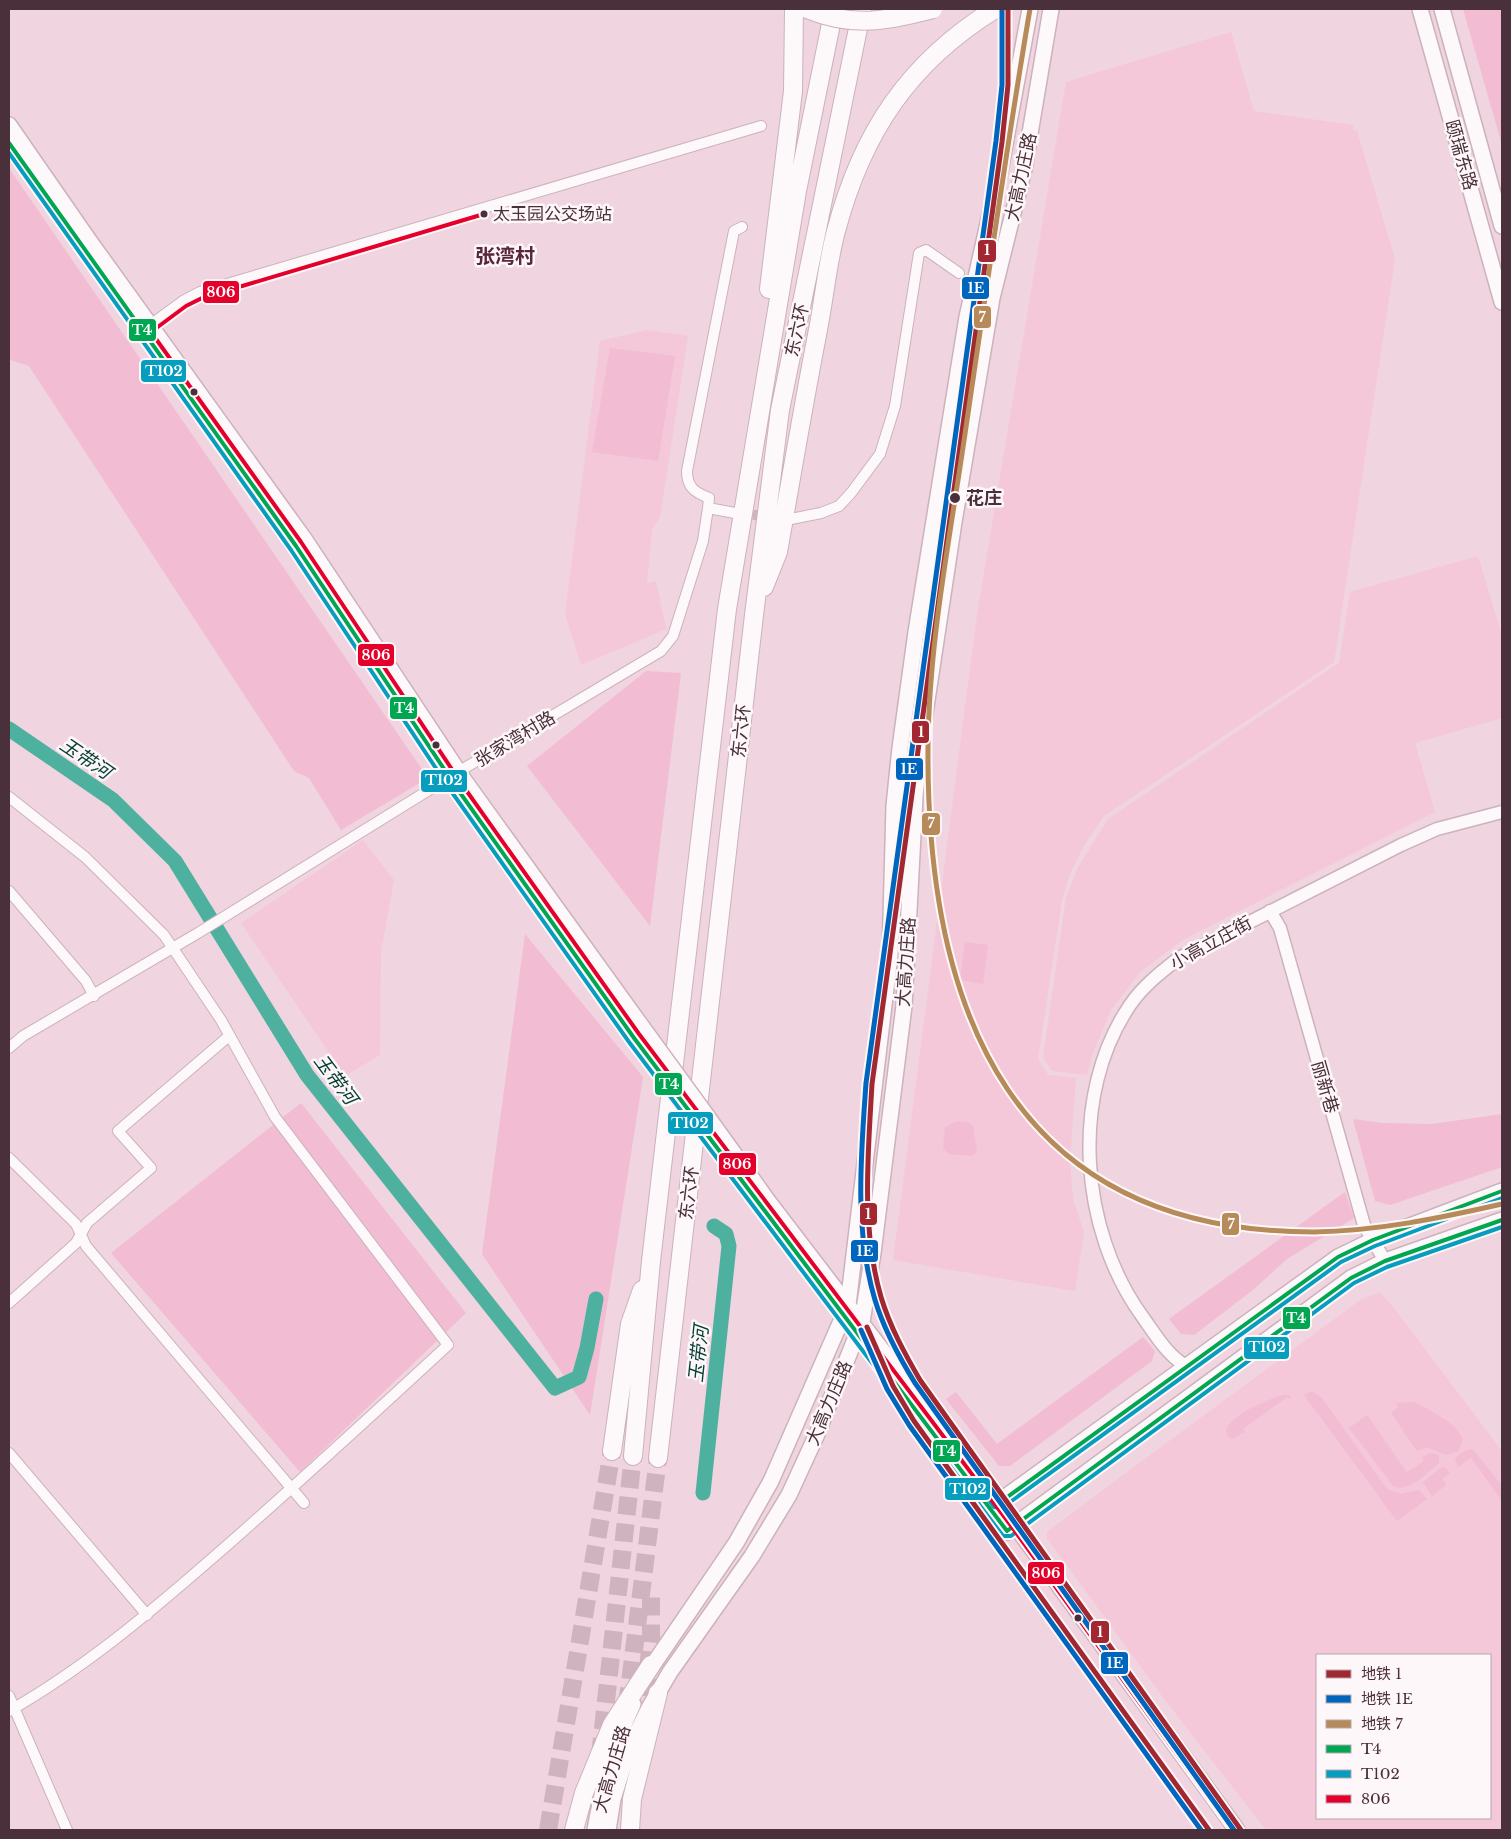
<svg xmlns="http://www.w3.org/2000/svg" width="1511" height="1839" viewBox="0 0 1511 1839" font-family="'Libre Baskerville','Noto Sans SC',serif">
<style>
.built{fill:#f4c7d9;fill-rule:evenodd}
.green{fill:#f2bcd2}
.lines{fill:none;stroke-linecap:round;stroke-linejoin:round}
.river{stroke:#4eb1a0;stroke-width:15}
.minor-tunnel{stroke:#cfb3be;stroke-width:10;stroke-dasharray:10 5;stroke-linecap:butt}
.motorway-tunnel{stroke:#cfb3be;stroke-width:18;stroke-dasharray:18 9;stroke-linecap:butt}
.minor-casing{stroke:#cbb2bc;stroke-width:12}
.tertiary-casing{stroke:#cbb2bc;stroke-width:15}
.primary-casing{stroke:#cbb2bc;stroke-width:18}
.motorway-casing{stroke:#cbb2bc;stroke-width:20}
.minor{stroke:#fdf9fa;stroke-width:10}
.tertiary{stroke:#fdf9fa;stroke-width:12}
.primary{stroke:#fdf9fa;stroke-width:15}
.motorway{stroke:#fdf9fa;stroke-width:18}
.primary-bridge-casing{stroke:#cbb2bc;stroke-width:18;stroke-linecap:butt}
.motorway-bridge-casing{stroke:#cbb2bc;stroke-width:20;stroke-linecap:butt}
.primary-bridge{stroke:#fdf9fa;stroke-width:15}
.motorway-bridge{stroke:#fdf9fa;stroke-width:18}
.bus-1-casing{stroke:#fef7fa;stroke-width:8}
.bus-2-casing{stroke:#fef7fa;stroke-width:8}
.bus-3-casing{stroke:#fef7fa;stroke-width:8}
.bus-1{stroke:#00a651;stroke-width:4}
.bus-2{stroke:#079dbf;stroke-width:4}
.bus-3{stroke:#e4002b;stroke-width:4}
.metro-1-casing{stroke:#fef7fa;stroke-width:9}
.metro-2-casing{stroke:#fef7fa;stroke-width:9}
.metro-3-casing{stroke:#fef7fa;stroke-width:9}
.metro-1{stroke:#a12830;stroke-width:5}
.metro-2{stroke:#0065bd;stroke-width:5}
.metro-3{stroke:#b78a59;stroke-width:5}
.bus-dot{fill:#4a303a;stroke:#fef7fa;stroke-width:2}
.labels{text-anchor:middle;stroke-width:5;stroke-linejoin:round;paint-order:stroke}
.bus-label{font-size:17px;fill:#4a303a;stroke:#fef7fa;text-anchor:start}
.street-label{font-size:18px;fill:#4a303a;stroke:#fef7fa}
.stop-label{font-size:18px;font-weight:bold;fill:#4a303a;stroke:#fef7fa;text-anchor:start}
.water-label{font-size:19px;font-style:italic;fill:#053f33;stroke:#fef7fa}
.quarter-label{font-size:20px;font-weight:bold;fill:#5a263e;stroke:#fef7fa}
.line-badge{stroke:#fef7fa;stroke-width:2}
.badge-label{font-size:14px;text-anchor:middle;font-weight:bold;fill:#fff}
</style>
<rect width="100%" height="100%" fill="#f0d4df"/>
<!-- built -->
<path class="built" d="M 1231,32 L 1254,111 L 1353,125 L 1353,130 L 1357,131 L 1395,259 L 1334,662 L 1104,816 L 1083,847 L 1070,874 L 1062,900 L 1038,1059 L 1048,1075 L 1076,1078 L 1070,1160 L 1073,1199 L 1084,1232 L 1075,1291 L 893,1260 L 977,615 L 1066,82 Z
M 647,330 L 688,336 L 660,517 L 652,529 L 647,583 L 656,581 L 666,629 L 581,665 L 565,614 L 600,341 Z
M 1478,556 L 1502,636 L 1502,718 L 1415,743 L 1435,812 L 1184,939 L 1140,972 L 1111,1010 L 1092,1055 L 1087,1075 L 1052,1071 L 1043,1057 L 1066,898 L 1077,869 L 1108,819 L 1339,663 L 1350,592 Z
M 363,840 L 394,880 L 381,952 L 380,1055 L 345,1076 L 241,923 Z
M 1381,1293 L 1397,1312 L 1502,1451 L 1502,1830 L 1266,1830 L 1165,1700 L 1047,1538 L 1047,1532 L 1115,1481 L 1363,1298 ZM 1317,1655 L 1490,1655 L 1490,1818 L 1317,1818 Z"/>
<!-- green -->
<path class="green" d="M 1463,9 L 1502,9 L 1502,145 Z
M 9,168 L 428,778 L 341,830 L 309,778 L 294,771 L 29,366 L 11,360 L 9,356 Z
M 610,348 L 675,356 L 658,461 L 592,452 Z
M 646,671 L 681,673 L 650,926 L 527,766 Z
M 525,934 L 643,1077 L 590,1415 L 482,1254 Z
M 965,942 L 988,945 L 983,984 L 960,980 Z
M 301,1103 L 466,1313 L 300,1472 L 111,1253 Z
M 1502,1114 L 1502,1167 L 1390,1205 L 1375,1201 L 1353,1119 L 1382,1123 L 1432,1124 Z
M 957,1121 L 968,1122 L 973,1126 L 977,1151 L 973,1156 L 949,1154 L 943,1149 L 945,1127 Z
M 1345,1192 L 1354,1218 L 1287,1259 L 1253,1290 L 1194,1335 L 1181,1334 L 1169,1319 Z
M 1143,1337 L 1155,1351 L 1152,1361 L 1010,1466 L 999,1466 L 946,1399 L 956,1392 L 997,1444 Z
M 1312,1391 L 1321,1397 L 1387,1489 L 1400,1494 L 1419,1490 L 1427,1499 L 1397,1521 L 1304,1395 Z
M 1284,1395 L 1289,1395 L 1291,1399 L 1287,1397 L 1243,1429 L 1245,1432 L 1232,1439 L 1228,1436 L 1226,1430 C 1232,1414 1268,1399 1284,1395 Z
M 1414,1402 C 1429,1410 1458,1423 1463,1440 L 1458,1451 L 1446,1455 L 1426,1447 L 1417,1451 L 1391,1413 L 1398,1407 L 1396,1403 Z
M 1367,1415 L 1407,1472 L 1424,1461 L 1422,1457 L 1430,1453 L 1439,1455 L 1439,1463 C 1429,1472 1407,1494 1393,1486 L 1349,1428 Z
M 1473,1449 L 1502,1486 L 1502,1501 L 1471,1458 L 1458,1467 L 1455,1459 C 1459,1454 1466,1449 1473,1449 Z
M 1442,1467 L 1445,1467 L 1450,1473 L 1442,1479 L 1446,1485 L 1432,1496 L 1423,1482 Z"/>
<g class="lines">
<!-- river -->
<path class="river" d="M 9,729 L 113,800 L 175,861 L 307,1075 L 555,1388 L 579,1377 L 587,1348 L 596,1299
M 703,1493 L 729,1246 L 726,1234 L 714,1226"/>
<!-- minor-tunnel -->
<path class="minor-tunnel" d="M 738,513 L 771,517"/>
<!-- motorway-tunnel -->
<path class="motorway-tunnel" d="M 627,1706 L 658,1458
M 643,1723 L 651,1639 L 651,1589
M 594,1810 L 633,1456
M 548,1830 L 612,1451"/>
<defs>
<path id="minor" d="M 142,331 L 183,301 L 200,292 L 761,126
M 708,508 L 709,498 C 694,492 687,487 687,471 L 734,231 L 742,227
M 791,519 L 821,513 L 839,506 L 851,493 L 880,454 L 895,406 L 919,253 L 926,250 L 959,273
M 9,797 L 85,857 L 164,935 L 221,1020 L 275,1117 L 448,1345 C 369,1418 290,1491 209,1561 C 146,1616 81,1670 9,1711
M 9,891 L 86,981 L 94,996
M 9,1048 L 23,1036 L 198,933 L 458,772 L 661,651 L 673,636 L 703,541 L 708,508 L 735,513
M 9,1158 L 76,1224 L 86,1246 L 304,1503
M 9,1303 L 76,1243 L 87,1223 L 151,1168 L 118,1131 L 229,1036
M 9,1453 L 147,1615
M 9,1696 L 67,1830"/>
<path id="tertiary" d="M 1270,911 L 1280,928 L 1364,1225 L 1385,1261
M 1186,1366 C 1167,1355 1155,1334 1142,1316 C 1080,1230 1069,1095 1130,1005 C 1143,986 1161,972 1179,958 L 1401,845 L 1437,829 L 1502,812"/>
<path id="primary" d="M 1420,9 L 1502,302
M 1442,9 L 1502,226
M 9,125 L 88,239 L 305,540 L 464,780 L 640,1024
M 169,368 L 340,611 L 428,745
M 471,807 L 634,1038
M 707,1116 L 768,1201 L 999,1503 L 1237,1830
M 705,1134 L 753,1197
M 818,1283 L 1007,1532
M 990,1508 L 1338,1257 L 1373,1240 L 1502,1191
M 1008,1530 L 1351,1278 L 1385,1261 L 1502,1220
M 646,1675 L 736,1543 L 771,1481 L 848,1305 L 890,955 L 894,806 L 900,748 L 916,632 L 967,317 L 1001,166 L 1030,9
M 595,1830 C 603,1785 613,1747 633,1704
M 608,1830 L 613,1799 L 628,1751 L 649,1708 L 670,1672 L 752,1556 L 789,1495 L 817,1434 L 862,1322 L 873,1253 L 904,1006 L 915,796 L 921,740 L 954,522 L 992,298 L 1024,169 L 1051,9"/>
<path id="motorway" d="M 769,289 L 793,91 L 794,9
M 764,587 L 778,552 C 791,479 803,407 817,335 C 824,301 827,264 836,231 C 862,133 908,63 995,9
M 612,1451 L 630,1324 L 642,1290
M 633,1456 L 651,1261 L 727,609 L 797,191 L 834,9
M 658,1458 L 754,615 L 780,410 L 862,9
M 574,1830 L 584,1793 L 612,1725 L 651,1665
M 630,1830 L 632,1799 L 658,1693"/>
</defs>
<!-- minor casing -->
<use href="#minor" class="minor-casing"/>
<!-- tertiary casing -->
<use href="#tertiary" class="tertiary-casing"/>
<!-- primary casing -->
<use href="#primary" class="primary-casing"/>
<!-- motorway casing -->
<use href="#motorway" class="motorway-casing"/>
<!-- minor -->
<use href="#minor" class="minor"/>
<!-- tertiary -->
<use href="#tertiary" class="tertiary"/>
<!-- primary -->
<use href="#primary" class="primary"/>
<!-- motorway -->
<use href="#motorway" class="motorway"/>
<defs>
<path id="primary-bridge" d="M 640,1024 L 707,1116
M 634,1038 L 705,1134"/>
<path id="motorway-bridge" d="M 807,9 C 853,28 887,21 933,9"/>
</defs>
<!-- primary-bridge casing -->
<use href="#primary-bridge" class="primary-bridge-casing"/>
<!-- motorway-bridge casing -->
<use href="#motorway-bridge" class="motorway-bridge-casing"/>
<!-- primary-bridge -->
<use href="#primary-bridge" class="primary-bridge"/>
<!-- motorway-bridge -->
<use href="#motorway-bridge" class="motorway-bridge"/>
<defs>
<path id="bus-1" d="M 9,143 L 296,546 L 456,787 L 634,1038 L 1007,1531 L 1351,1278 L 1385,1261 L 1502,1220
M 979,1476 L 999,1503 L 1338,1257 L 1373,1240 L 1502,1191"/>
<path id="bus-2" d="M 9,153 L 291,550 L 451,791 L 629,1042 L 1003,1536 L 1011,1536 L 1354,1283 L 1387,1267 L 1502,1227
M 974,1480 L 994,1507 L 1002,1508 L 1341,1262 L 1375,1246 L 1502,1198"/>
<path id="bus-3" d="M 484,214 L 202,298 L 186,306 L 151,332 L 301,542 L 461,783 L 639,1034 L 1012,1527 L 1229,1826"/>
</defs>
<!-- bus-1 casing -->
<use href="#bus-1" class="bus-1-casing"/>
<!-- bus-2 casing -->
<use href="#bus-2" class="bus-2-casing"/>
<!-- bus-3 casing -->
<use href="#bus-3" class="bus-3-casing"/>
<!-- bus-1 -->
<use href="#bus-1" class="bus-1"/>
<!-- bus-2 -->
<use href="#bus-2" class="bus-2"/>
<!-- bus-3 -->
<use href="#bus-3" class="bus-3"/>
<defs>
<path id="metro-1" d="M 1008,9 L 1008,85 L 1002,142 L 872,1084 C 868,1155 861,1228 881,1297 C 890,1327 905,1354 920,1380 L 1241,1830
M 867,1327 L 893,1386 L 914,1421 L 1209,1830"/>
<path id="metro-2" d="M 1002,9 L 1002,85 L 996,141 L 866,1083 C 861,1155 854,1230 875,1300 C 884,1330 899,1357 915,1383 L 1234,1830
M 861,1330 L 887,1389 L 909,1425 L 1201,1830"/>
<path id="metro-3" d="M 1030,9 C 1006,150 986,292 965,434 C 950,538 929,641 928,746 C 926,1011 1012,1232 1314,1232 C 1378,1231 1440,1218 1502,1204"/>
</defs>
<!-- metro-1 casing -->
<use href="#metro-1" class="metro-1-casing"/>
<!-- metro-2 casing -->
<use href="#metro-2" class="metro-2-casing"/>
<!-- metro-3 casing -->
<use href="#metro-3" class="metro-3-casing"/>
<!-- metro-1 -->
<use href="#metro-1" class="metro-1"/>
<!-- metro-2 -->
<use href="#metro-2" class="metro-2"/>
<!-- metro-3 -->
<use href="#metro-3" class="metro-3"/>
</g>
<!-- markers -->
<g class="bus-dot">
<circle cx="484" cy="214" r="4.5"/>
<circle cx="194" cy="392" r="4.5"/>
<circle cx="955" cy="498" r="6"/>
<circle cx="436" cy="745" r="4.5"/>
<circle cx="1078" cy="1618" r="4.5"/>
</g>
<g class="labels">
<!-- bus labels -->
<g class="bus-label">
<text x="493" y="220">太玉园公交场站</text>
</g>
<!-- street labels -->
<g class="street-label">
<text transform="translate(1461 155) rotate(74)" y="6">颐瑞东路</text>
<text transform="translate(1021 177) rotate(-78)" y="6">大高力庄路</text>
<text transform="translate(797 330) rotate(-78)" y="6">东六环</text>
<text transform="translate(741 731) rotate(-84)" y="6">东六环</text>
<text transform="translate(515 739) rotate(-31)" y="6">张家湾村路</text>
<text transform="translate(1211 943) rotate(-29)" y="6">小高立庄街</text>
<text transform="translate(906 962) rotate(-86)" y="6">大高力庄路</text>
<text transform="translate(1325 1087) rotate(74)" y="6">丽新巷</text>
<text transform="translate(689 1193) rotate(-83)" y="6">东六环</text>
<text transform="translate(829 1403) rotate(-67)" y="6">大高力庄路</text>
<text transform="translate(612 1769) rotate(-74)" y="6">大高力庄路</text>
</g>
<!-- stop labels -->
<g class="stop-label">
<text x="966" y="504">花庄</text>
</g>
<!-- water labels -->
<g class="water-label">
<text transform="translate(86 758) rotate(34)" y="7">玉带河</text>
<text transform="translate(336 1079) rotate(53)" y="7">玉带河</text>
<text transform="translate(698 1354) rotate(-84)" y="7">玉带河</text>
</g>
<!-- quarter labels -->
<g class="quarter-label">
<text x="505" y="263">张湾村</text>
</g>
</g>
<g class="line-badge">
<rect x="977" y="239" width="20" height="24" rx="5" fill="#a12830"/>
<rect x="961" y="276" width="29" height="24" rx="5" fill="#0065bd"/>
<rect x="202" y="280" width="38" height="24" rx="5" fill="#e4002b"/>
<rect x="973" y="305" width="19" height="24" rx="5" fill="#b78a59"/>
<rect x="128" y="318" width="29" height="24" rx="5" fill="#00a651"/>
<rect x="140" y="359" width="47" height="24" rx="5" fill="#079dbf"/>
<rect x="357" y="643" width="38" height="24" rx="5" fill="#e4002b"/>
<rect x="389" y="696" width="29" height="24" rx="5" fill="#00a651"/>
<rect x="911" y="720" width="19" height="24" rx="5" fill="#a12830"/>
<rect x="895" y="757" width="29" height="24" rx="5" fill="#0065bd"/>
<rect x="420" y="769" width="48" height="24" rx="5" fill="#079dbf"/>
<rect x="921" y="812" width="20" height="24" rx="5" fill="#b78a59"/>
<rect x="654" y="1072" width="29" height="24" rx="5" fill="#00a651"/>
<rect x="667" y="1111" width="47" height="24" rx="5" fill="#079dbf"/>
<rect x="718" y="1152" width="39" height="24" rx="5" fill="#e4002b"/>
<rect x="859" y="1202" width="19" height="24" rx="5" fill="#a12830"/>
<rect x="1221" y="1212" width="19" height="24" rx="5" fill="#b78a59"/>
<rect x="850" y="1239" width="29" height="24" rx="5" fill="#0065bd"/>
<rect x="1282" y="1306" width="29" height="24" rx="5" fill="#00a651"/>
<rect x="1243" y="1336" width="47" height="24" rx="5" fill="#079dbf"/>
<rect x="932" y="1439" width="29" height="24" rx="5" fill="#00a651"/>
<rect x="944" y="1477" width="47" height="24" rx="5" fill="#079dbf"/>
<rect x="1027" y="1561" width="38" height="24" rx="5" fill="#e4002b"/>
<rect x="1090" y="1620" width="20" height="24" rx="5" fill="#a12830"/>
<rect x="1100" y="1651" width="29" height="24" rx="5" fill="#0065bd"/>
</g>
<g class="badge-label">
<text x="987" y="255">1</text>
<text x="976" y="293">1E</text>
<text x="221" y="297">806</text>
<text x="982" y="322">7</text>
<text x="142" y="335">T4</text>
<text x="164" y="376">T102</text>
<text x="376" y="660">806</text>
<text x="404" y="713">T4</text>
<text x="921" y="737">1</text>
<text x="909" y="774">1E</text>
<text x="444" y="785">T102</text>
<text x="931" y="828">7</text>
<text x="669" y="1089">T4</text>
<text x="690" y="1128">T102</text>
<text x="737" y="1169">806</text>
<text x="868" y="1219">1</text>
<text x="1231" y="1229">7</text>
<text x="865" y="1256">1E</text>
<text x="1296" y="1323">T4</text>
<text x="1267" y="1352">T102</text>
<text x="946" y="1456">T4</text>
<text x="968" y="1494">T102</text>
<text x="1046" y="1578">806</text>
<text x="1100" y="1637">1</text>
<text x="1115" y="1668">1E</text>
</g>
<!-- border -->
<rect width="1511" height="1839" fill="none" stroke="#4a303a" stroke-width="20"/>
<!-- legend -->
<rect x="1316" y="1654" width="175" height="165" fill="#fef7fa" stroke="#b6a7ad"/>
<rect x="1326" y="1670" width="25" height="8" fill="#a12830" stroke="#b6a7ad"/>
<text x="1361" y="1679" font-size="15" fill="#4a303a">地铁 1</text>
<rect x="1326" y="1695" width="25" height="8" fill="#0065bd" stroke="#b6a7ad"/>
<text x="1361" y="1704" font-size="15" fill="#4a303a">地铁 1E</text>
<rect x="1326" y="1720" width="25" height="8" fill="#b78a59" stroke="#b6a7ad"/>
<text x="1361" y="1729" font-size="15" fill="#4a303a">地铁 7</text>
<rect x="1326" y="1745" width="25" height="8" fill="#00a651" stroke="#b6a7ad"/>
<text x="1361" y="1754" font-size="15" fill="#4a303a">T4</text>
<rect x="1326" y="1770" width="25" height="8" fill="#079dbf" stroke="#b6a7ad"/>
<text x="1361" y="1779" font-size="15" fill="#4a303a">T102</text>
<rect x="1326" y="1795" width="25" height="8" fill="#e4002b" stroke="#b6a7ad"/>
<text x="1361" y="1804" font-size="15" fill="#4a303a">806</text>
</svg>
